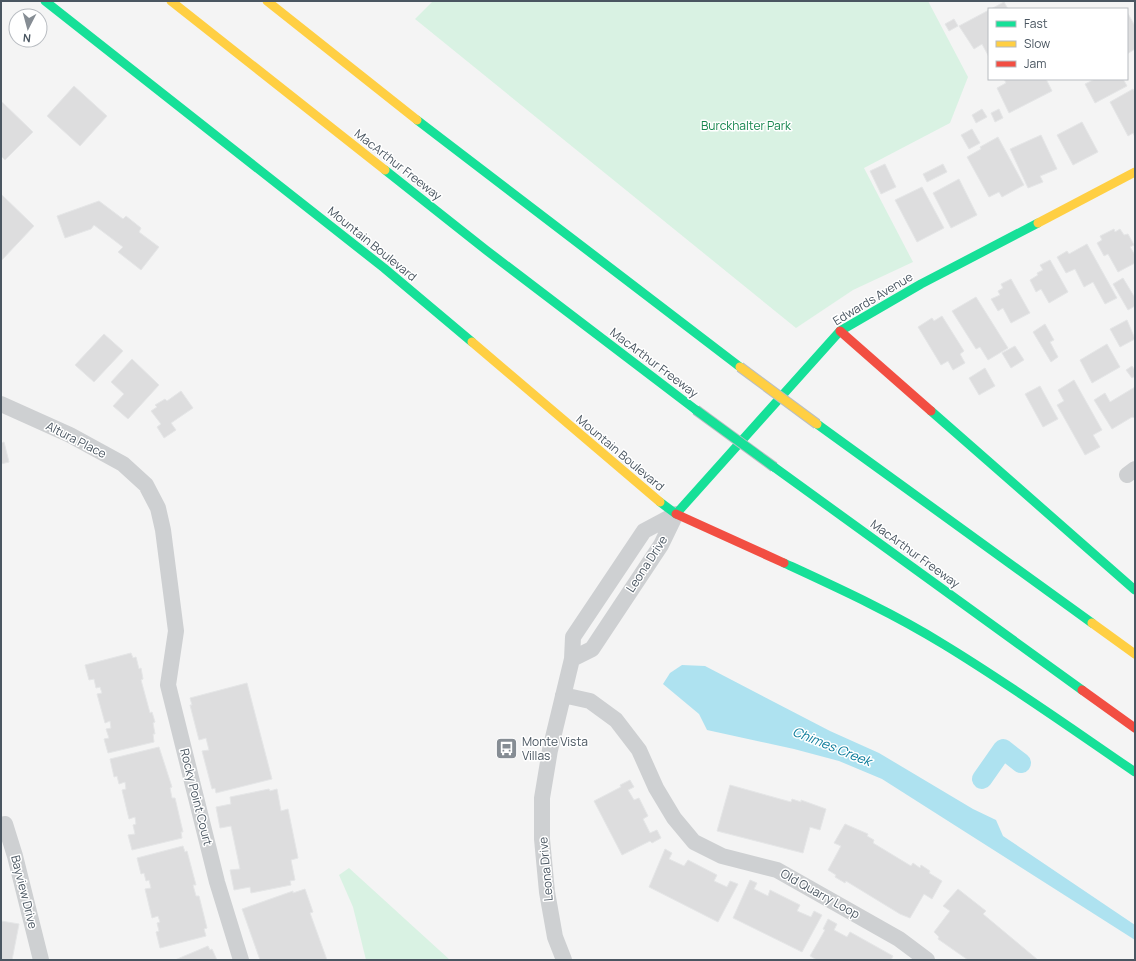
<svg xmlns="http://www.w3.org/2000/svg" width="1136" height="961" viewBox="0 0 1136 961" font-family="Manrope,sans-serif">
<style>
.green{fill:#d9f2e3}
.water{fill:#aee2f0}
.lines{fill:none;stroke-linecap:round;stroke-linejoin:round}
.canal{stroke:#aee2f0;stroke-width:20}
.building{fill:#ddddde;stroke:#e5e6e7}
.street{stroke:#ced0d2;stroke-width:16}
.fast{stroke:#16e098;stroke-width:9}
.slow{stroke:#ffcf43;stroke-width:9}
.jam{stroke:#f24e42;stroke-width:9}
.fast-bridge-casing{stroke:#b9bec3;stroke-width:11;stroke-linecap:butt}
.slow-bridge-casing{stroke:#b9bec3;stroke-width:11;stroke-linecap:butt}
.fast-bridge{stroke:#16e098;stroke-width:9}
.slow-bridge{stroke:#ffcf43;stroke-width:9}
.labels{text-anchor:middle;stroke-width:3;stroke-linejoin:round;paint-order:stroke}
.park-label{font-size:12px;fill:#17864f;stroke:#fff}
.street-label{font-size:12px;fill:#4a5661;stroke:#fff}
.poi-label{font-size:12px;fill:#4a5661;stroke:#fff;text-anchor:start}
.water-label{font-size:13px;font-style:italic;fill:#0c7c9b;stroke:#fff}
</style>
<rect width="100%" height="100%" fill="#f4f4f4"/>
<!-- green -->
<path class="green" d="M 433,1 L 928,1 L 968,77 L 950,123 L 864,168 L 913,262 L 853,290 L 796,328 L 415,19 Z
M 349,868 L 450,960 L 366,960 L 353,907 L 339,875 Z"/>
<!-- water -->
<path class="water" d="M 682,665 L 705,666 L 830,731 L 879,753 L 973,809 L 996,820 L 1003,836 L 1135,925 L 1135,940 L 882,779 L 839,761 L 794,749 L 707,730 L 699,714 L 663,684 L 670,673 Z"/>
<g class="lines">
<!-- canal -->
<path class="canal" d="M 982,779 L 1003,749 L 1021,763"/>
</g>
<!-- building -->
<path class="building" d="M 1004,2 L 1008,9 L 991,9 Z
M 989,10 L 989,57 L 982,44 L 974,49 L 959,26 Z
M 1127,12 L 1135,26 L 1135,49 L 1127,54 Z
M 954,19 L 958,26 L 949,31 L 945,24 Z
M 1004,79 L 1046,79 L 1052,91 L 1009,113 L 997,88 L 1006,83 Z
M 1095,79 L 1123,79 L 1127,86 L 1095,103 L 1085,84 Z
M 74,86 L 107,116 L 80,146 L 47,116 Z
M 1133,89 L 1135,92 L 1135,137 L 1133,133 L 1128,136 L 1110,102 Z
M 1,101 L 33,132 L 5,160 L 1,156 Z
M 982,109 L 987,117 L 976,123 L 972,115 Z
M 999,109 L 1003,118 L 995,122 L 991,113 Z
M 1082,122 L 1098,152 L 1073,165 L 1057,135 Z
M 972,129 L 980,143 L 969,149 L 961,135 Z
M 1041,135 L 1057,169 L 1040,176 L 1043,182 L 1028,188 L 1010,149 Z
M 998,137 L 1024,185 L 1002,197 L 999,192 L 989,197 L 967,157 L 981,149 L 980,147 Z
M 885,164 L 896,187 L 881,194 L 870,171 Z
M 943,164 L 947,172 L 927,182 L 923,174 Z
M 959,179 L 977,215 L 951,228 L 933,193 Z
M 922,187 L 944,228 L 917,242 L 895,200 Z
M 2,195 L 34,226 L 1,261 L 1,196 Z
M 99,201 L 123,219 L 126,216 L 141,228 L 139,232 L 159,247 L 141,270 L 118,252 L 123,247 L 94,225 L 91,229 L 65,238 L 57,216 Z
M 1114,229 L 1115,232 L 1120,229 L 1124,235 L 1128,234 L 1134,245 L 1130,247 L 1135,255 L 1135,263 L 1118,272 L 1108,254 L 1104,256 L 1097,243 L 1102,240 L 1100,236 Z
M 1087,244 L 1117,298 L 1105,304 L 1093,282 L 1084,287 L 1075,269 L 1066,273 L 1057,257 L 1067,251 L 1069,254 Z
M 1050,260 L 1068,292 L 1049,303 L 1041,289 L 1036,292 L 1030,280 L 1038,275 L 1037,273 L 1043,270 L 1040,265 Z
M 1123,278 L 1135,298 L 1135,306 L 1128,310 L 1113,284 Z
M 1011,279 L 1030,313 L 1011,323 L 1003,308 L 998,311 L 991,299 L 1000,295 L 998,291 L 1003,288 L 1001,284 Z
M 976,297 L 1008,348 L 988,360 L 980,347 L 976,349 L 952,311 Z
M 942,316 L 964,351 L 960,354 L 965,363 L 953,370 L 948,361 L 941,365 L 918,327 L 932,318 L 934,321 Z
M 1127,320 L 1135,339 L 1120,347 L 1110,329 Z
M 1045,324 L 1054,340 L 1050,342 L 1058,357 L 1051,362 L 1033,332 Z
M 104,334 L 123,351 L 94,382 L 75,365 Z
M 1107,344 L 1120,367 L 1092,383 L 1080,360 Z
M 1015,346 L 1024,360 L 1011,368 L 1002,353 Z
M 132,359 L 159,385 L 128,419 L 113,406 L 124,394 L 111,382 Z
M 1132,366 L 1135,370 L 1135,376 L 1132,378 L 1126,370 Z
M 985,368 L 995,386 L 979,395 L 969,378 Z
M 1074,380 L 1102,430 L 1093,435 L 1100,447 L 1085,455 L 1057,405 L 1064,401 L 1058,390 Z
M 1040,386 L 1058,419 L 1043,427 L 1025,394 Z
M 1135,387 L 1135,418 L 1132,417 L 1112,429 L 1094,400 L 1105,393 L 1110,402 Z
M 181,391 L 193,408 L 171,423 L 176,430 L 164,438 L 157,427 L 161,424 L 151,411 L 157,407 L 155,405 L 165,399 L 167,401 Z
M 4,442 L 9,462 L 1,464 L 1,443 Z
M 131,653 L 133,658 L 136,657 L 139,669 L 141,668 L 143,679 L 141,680 L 150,713 L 152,712 L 155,722 L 153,723 L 155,734 L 153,734 L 154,742 L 108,753 L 104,739 L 109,738 L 106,729 L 111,728 L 110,721 L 105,723 L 97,694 L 102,693 L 100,687 L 96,688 L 94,679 L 89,680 L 85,665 Z
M 247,683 L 272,779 L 216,793 L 215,788 L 212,789 L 202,751 L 209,750 L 206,738 L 199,740 L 190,705 L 192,705 L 190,698 Z
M 159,747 L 172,787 L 170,788 L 172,798 L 175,798 L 183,832 L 181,832 L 182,838 L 132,850 L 128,835 L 135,834 L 133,825 L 136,824 L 135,817 L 129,819 L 122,790 L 126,789 L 125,782 L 119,784 L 117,776 L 114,777 L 110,759 Z
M 630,780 L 634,787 L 628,790 L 634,800 L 639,798 L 648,816 L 643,819 L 650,833 L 657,830 L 661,838 L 652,843 L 650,841 L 622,855 L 594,801 L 621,787 L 620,785 Z
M 730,785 L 791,802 L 792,799 L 801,802 L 801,800 L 826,809 L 820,830 L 810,827 L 803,853 L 717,831 Z
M 269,789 L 270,791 L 277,789 L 281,811 L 288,809 L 298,858 L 291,860 L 295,880 L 290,881 L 291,885 L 251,893 L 250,887 L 234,890 L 230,870 L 240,869 L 231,826 L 220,828 L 216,807 L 231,804 L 230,797 Z
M 845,824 L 868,834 L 867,836 L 874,840 L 873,843 L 911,866 L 913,863 L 920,868 L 921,865 L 930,871 L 929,873 L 942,881 L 932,899 L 924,894 L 910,918 L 900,914 L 846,881 L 845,883 L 835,877 L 836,875 L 828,870 L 841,846 L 834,843 Z
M 183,846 L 185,852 L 187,851 L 196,885 L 193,885 L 196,896 L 199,896 L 207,928 L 204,929 L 206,936 L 160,948 L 156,932 L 159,931 L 157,923 L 160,922 L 158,916 L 152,918 L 145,889 L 151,888 L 149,880 L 146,881 L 144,873 L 141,874 L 137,858 Z
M 665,849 L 672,853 L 669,859 L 684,866 L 688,860 L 717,875 L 714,881 L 727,887 L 730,881 L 738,884 L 718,922 L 649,887 Z
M 750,880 L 757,883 L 754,889 L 768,896 L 770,890 L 800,905 L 797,911 L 811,917 L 814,911 L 822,915 L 802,952 L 733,918 Z
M 305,889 L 313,912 L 310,913 L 327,960 L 260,960 L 242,909 L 293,891 L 293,893 Z
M 958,889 L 986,911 L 983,914 L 1038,960 L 968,960 L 938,939 L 939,937 L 934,932 L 950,911 L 943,906 Z
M 828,919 L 837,924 L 834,930 L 847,937 L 850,932 L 893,956 L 891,960 L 817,960 L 810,956 L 825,930 L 823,929 Z
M 1,921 L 19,924 L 12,960 L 1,960 Z
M 208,946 L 210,950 L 212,949 L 217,960 L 175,960 Z"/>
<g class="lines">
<!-- street -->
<path class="street" d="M 1,404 L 70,435 L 123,464 L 146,485 L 158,508 L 163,530 L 176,631 L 168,685 L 217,882 L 241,960
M 1127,475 L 1135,469
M 572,659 L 592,649 L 661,545 L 676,514
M 563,695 L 590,701 L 616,720 L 639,750 L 656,788 L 674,818 L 694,842 L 722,856 L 777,870 L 899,939 L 927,960
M 1,825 L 5,824 L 15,856 L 41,960
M 564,960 L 555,937 L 547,892 L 542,839 L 542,798 L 550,750 L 572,659 L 573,637 L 644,531 L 676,514"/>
<!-- fast -->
<path class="fast" d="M 45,1 L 384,268 L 472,342
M 417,120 L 740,367
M 385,170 L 486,250 L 696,410
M 931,411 L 1135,590
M 817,424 L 1092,623
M 774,467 L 1082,690
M 660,502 L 676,514 L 840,331 L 921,284 L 1038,223
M 784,563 C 838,588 893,613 943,644 C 1009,684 1072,729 1135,772"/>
<!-- slow -->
<path class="slow" d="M 171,1 L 385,170
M 267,1 L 417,120
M 1038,223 L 1135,172
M 472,342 L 660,502
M 1092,623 L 1135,654"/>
<!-- jam -->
<path class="jam" d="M 840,331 L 931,411
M 676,514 L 784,563
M 1082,690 L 1135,728"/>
<defs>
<path id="fast-bridge" d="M 696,410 L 774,467"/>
<path id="slow-bridge" d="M 740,367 L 817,424"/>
</defs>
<!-- fast-bridge casing -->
<use href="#fast-bridge" class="fast-bridge-casing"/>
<!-- slow-bridge casing -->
<use href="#slow-bridge" class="slow-bridge-casing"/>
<!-- fast-bridge -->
<use href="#fast-bridge" class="fast-bridge"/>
<!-- slow-bridge -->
<use href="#slow-bridge" class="slow-bridge"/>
</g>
<!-- icons -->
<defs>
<symbol id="bus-square" viewBox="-11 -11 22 22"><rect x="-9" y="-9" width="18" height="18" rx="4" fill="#868d94" stroke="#fff"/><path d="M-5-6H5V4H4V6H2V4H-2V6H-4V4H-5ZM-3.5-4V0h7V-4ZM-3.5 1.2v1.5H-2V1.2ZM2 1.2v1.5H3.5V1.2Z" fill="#fff"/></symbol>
</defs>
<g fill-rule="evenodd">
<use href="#bus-square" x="494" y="736" width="25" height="25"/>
</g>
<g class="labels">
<!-- park labels -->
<g class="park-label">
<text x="746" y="130">Burckhalter Park</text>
</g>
<!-- street labels -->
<g class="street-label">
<text transform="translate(398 165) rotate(38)" y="4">MacArthur Freeway</text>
<text transform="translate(372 244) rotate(39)" y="4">Mountain Boulevard</text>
<text transform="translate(873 299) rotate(-31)" y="4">Edwards Avenue</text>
<text transform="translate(654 363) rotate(37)" y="4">MacArthur Freeway</text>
<text transform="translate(76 440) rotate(27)" y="4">Altura Place</text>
<text transform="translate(620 453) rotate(40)" y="4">Mountain Boulevard</text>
<text transform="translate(915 554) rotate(36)" y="4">MacArthur Freeway</text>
<text transform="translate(647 564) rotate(-57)" y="4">Leona Drive</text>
<text transform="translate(196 797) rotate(76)" y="4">Rocky Point Court</text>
<text transform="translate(546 869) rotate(-95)" y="4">Leona Drive</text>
<text transform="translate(24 892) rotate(76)" y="4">Bayview Drive</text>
<text transform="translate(820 894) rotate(29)" y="4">Old Quarry Loop</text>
</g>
<!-- poi labels -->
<g class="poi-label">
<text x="522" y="746">Monte Vista<tspan x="522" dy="14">Villas</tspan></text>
</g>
<!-- water labels -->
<g class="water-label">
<text transform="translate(832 746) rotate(22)" y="5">Chimes Creek</text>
</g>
</g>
<!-- border -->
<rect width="1136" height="961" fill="none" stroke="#4a5661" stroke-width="4"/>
<!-- legend -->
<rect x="988" y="8" width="140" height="72" fill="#ffffff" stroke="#b7bbc0"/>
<rect x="996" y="21" width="20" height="6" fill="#16e098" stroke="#b7bbc0"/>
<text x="1024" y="28" font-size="12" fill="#4a5661">Fast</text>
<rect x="996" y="41" width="20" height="6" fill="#ffcf43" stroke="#b7bbc0"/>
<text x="1024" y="48" font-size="12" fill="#4a5661">Slow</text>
<rect x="996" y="61" width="20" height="6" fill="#f24e42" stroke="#b7bbc0"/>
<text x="1024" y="68" font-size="12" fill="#4a5661">Jam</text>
<!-- north arrow -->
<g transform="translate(28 28) rotate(186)"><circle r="19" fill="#ffffff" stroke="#b7bbc0"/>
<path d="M0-3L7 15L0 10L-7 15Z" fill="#868d94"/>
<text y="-6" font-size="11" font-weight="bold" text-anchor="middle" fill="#4a5661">N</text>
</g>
</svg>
